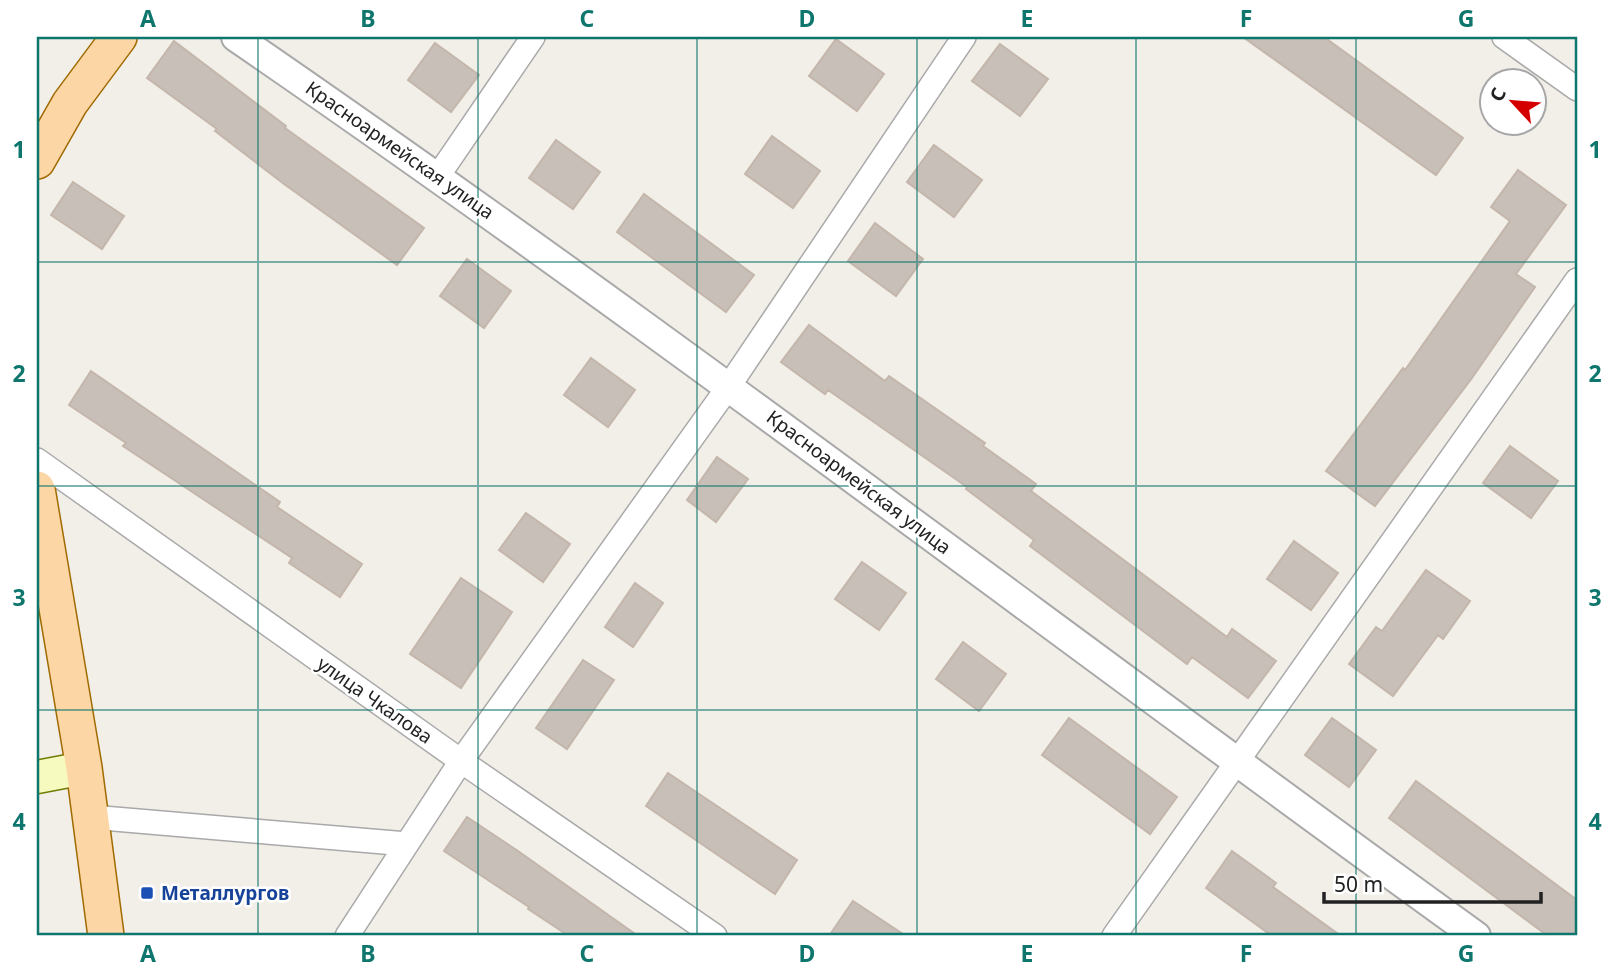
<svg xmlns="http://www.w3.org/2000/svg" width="1614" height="973" viewBox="0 0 1614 973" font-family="'Noto Sans',sans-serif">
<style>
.building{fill:#c7bfb8;stroke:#c4b6ab;stroke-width:2}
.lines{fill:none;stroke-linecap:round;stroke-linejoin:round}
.minor-casing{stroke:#a9a9a9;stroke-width:26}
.tertiary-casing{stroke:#a9a9a9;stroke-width:32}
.secondary-casing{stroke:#707d05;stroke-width:35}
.primary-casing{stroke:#a06b00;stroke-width:38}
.minor{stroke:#fff;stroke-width:23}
.tertiary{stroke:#fff;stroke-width:28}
.secondary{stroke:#f7fabf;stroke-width:32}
.primary{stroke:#fcd6a4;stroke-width:35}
.grid{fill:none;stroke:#0f766e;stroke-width:2;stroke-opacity:0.55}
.transit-dot{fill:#1a4fb4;stroke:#fff;stroke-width:2.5}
.labels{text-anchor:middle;stroke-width:5;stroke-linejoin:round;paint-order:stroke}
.street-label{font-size:19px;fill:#222;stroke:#fff}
.transit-label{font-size:19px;font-weight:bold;fill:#164399;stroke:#fff;text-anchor:start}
.neatline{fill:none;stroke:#0f766e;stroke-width:2.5}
.grid-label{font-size:23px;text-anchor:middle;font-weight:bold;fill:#0f766e}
</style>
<rect width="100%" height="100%" fill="#f2efe9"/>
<!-- building -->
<path class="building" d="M 1243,37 L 1324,37 L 1463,138 L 1436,175 Z
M 836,39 L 884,74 L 857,111 L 809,76 Z
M 174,41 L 286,126 L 285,128 L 424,228 L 397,265 L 284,184 L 215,131 L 217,129 L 147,78 Z
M 435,43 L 479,75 L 451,112 L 408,80 Z
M 1000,44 L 1048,79 L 1020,116 L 972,81 Z
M 772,136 L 820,171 L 793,208 L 745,174 Z
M 556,140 L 600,172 L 573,209 L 529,178 Z
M 934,145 L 982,180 L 954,217 L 907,182 Z
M 1518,170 L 1566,205 L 1516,274 L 1535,287 L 1472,378 L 1375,506 L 1326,471 L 1403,368 L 1405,370 L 1510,221 L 1491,207 Z
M 73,182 L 124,216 L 102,249 L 51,215 Z
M 644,194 L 754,275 L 726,312 L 617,232 Z
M 875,223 L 923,259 L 896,296 L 848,261 Z
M 467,259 L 511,291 L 484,328 L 440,296 Z
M 809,325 L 885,381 L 889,376 L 985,443 L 983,446 L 1036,484 L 1031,491 L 1227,637 L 1232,629 L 1276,661 L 1248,698 L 1192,657 L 1187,664 L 1030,546 L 1034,540 L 966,489 L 967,487 L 828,390 L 825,394 L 781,362 Z
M 591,358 L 635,390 L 608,427 L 564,395 Z
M 91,371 L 280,502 L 277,507 L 362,564 L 340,597 L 289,563 L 292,558 L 123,446 L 126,443 L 69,405 Z
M 1510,446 L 1558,481 L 1531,518 L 1483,483 Z
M 717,457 L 748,479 L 716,522 L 687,500 Z
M 526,513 L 570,544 L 543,582 L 499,550 Z
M 1294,541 L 1338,573 L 1311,610 L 1267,579 Z
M 862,562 L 906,593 L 879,630 L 835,599 Z
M 1426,570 L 1470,601 L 1443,639 L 1438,635 L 1393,696 L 1349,664 L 1376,627 L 1382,631 Z
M 461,578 L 512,612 L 461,688 L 410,654 Z
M 635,583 L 663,603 L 633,647 L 605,627 Z
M 963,642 L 1006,674 L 979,711 L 936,679 Z
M 583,660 L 614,680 L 567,749 L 536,728 Z
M 1069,718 L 1177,797 L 1150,834 L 1042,755 Z
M 1332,718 L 1376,750 L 1349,787 L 1305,755 Z
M 668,773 L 797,860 L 775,894 L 646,806 Z
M 1416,781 L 1577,900 L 1577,936 L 1548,936 L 1389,818 Z
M 467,817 L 518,851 L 638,936 L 569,936 L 528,909 L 529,907 L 444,851 Z
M 1232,851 L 1276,883 L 1273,887 L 1341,936 L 1272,936 L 1206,888 Z
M 853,901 L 906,936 L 829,936 Z"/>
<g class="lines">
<defs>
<path id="minor" d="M 1504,37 L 1577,89
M 438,176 L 533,37
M 37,460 L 461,761 L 715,936
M 91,817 L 407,844
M 347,936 L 461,761 L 729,386 L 964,37
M 1114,936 L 1577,280"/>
<path id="tertiary" d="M 236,37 C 657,326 1062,637 1476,936"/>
<path id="secondary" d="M 37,777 L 84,768"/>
<path id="primary" d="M 37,161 L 70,103 L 119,37
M 37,489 L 84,768 L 106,936"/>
</defs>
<!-- minor casing -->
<use href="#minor" class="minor-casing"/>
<!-- tertiary casing -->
<use href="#tertiary" class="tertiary-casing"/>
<!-- secondary casing -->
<use href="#secondary" class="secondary-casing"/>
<!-- primary casing -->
<use href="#primary" class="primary-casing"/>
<!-- minor -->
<use href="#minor" class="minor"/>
<!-- tertiary -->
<use href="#tertiary" class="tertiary"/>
<!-- secondary -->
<use href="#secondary" class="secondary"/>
<!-- primary -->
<use href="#primary" class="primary"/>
</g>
<!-- grid -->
<path class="grid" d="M 258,37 L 258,936M 478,37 L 478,936M 697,37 L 697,936M 917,37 L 917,936M 1136,37 L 1136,936M 1356,37 L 1356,936M 37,262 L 1577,262M 37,486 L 1577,486M 37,710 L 1577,710"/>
<!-- markers -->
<rect class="transit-dot" x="140" y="886" width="14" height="14" rx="3.5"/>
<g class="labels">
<!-- street labels -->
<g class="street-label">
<text transform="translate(400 150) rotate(35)" y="7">Красноармейская улица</text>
<text transform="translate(859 482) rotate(37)" y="7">Красноармейская улица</text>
<text transform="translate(375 700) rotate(35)" y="7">улица Чкалова</text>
</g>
<!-- transit labels -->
<g class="transit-label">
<text x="161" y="900">Металлургов</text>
</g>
</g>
<!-- border -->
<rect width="1614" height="973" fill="none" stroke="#ffffff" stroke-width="77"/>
<!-- north arrow -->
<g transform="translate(1513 102) rotate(296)"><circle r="33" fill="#ffffff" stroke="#a7a7a7" stroke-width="2"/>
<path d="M0-5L12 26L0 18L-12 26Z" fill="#d40000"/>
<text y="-10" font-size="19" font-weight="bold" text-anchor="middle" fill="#222222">С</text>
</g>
<!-- scale -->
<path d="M1324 892v10h217v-10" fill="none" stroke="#222222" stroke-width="3.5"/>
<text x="1334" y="892" font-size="21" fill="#222222" stroke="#ffffff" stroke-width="5" paint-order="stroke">50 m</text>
<rect x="38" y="38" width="1538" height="896" class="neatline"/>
<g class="grid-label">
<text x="148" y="27">A</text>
<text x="368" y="27">B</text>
<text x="587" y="27">C</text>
<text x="807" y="27">D</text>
<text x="1027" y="27">E</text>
<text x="1246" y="27">F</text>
<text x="1466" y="27">G</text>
<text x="19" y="158">1</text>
<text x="1595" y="158">1</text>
<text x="19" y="382">2</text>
<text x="1595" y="382">2</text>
<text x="19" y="606">3</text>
<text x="1595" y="606">3</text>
<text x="19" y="830">4</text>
<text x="1595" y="830">4</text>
<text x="148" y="962">A</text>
<text x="368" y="962">B</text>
<text x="587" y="962">C</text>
<text x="807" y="962">D</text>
<text x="1027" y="962">E</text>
<text x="1246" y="962">F</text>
<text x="1466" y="962">G</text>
</g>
</svg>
